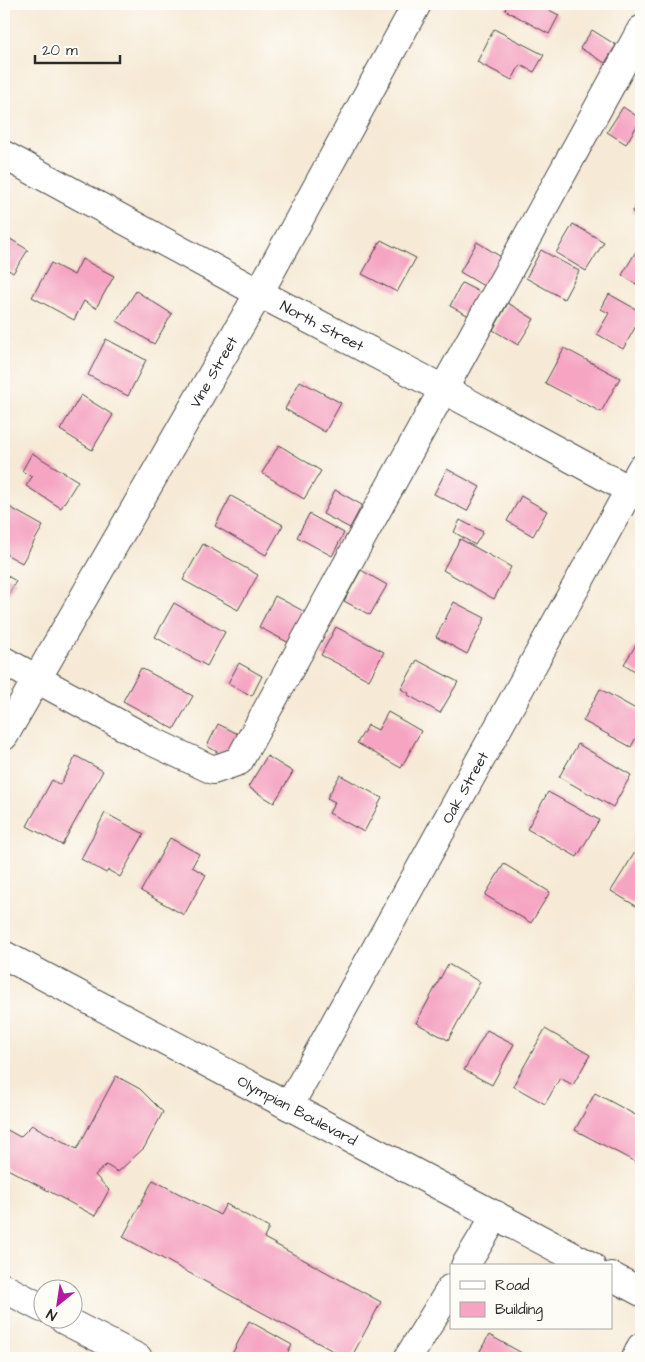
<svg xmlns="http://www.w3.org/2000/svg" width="645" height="1362" viewBox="0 0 645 1362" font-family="'Architects Daughter',sans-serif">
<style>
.building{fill:#f5a5c2}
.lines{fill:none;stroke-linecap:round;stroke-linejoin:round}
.minor-casing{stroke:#494845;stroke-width:30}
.minor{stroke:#fff;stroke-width:28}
.labels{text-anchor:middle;stroke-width:5;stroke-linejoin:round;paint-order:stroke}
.street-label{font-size:15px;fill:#2b2b2b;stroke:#fdfcf7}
</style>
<rect width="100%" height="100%" fill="#fdfcf7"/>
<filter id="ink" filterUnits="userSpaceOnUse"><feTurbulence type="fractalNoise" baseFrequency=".02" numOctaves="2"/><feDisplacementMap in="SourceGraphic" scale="10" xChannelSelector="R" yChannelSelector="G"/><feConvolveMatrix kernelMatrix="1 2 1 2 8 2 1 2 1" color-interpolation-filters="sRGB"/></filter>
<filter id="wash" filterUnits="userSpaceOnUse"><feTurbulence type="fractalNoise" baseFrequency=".0096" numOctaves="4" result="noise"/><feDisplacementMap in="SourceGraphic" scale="20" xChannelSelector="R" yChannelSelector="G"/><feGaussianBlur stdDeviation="1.12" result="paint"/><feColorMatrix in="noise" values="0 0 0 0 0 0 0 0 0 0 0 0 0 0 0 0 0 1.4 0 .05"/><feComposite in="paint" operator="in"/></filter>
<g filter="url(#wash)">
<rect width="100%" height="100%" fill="#f6ead6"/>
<g id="blocks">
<!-- building -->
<path class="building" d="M 508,4 L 547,4 L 545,8 L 559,15 L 549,34 L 505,10 Z
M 494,29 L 544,55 L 534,72 L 520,65 L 512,80 L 477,62 Z
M 592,30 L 616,45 L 605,63 L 580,48 Z
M 623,107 L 641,119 L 626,144 L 607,132 Z
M 641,197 L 641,218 L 632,212 Z
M 573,224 L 604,242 L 586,271 L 556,253 Z
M 4,235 L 28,250 L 13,273 L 4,267 Z
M 381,240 L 416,258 L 397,292 L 362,274 Z
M 477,242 L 506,260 L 489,289 L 460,272 Z
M 641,243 L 641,287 L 622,275 Z
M 541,250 L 579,271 L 564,299 L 526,278 Z
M 82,259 L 114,276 L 96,308 L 84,301 L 74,320 L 32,297 L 51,263 L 74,275 Z
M 462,283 L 487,296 L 475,319 L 450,306 Z
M 136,291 L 172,314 L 154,344 L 117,321 Z
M 609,294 L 641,312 L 641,317 L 623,349 L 597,334 L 609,313 L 601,309 Z
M 508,303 L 534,319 L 518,345 L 493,330 Z
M 106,339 L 146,360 L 128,396 L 88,375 Z
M 564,348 L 620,378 L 601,412 L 545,383 Z
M 300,381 L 341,403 L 325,432 L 285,409 Z
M 81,395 L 113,415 L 92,450 L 60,430 Z
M 279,445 L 321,471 L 304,499 L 262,473 Z
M 32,453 L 78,481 L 61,508 L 26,486 L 32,477 L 22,471 Z
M 447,469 L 480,487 L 467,511 L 434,494 Z
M 335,490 L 362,505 L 350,528 L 323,514 Z
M 231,496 L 283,525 L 266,555 L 215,526 Z
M 521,496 L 547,511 L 533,536 L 507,521 Z
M 4,504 L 43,526 L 22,563 L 4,553 Z
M 309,514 L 344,533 L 332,556 L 297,537 Z
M 460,520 L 483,532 L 475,545 L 454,532 Z
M 460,539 L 511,567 L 494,599 L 443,570 Z
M 203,544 L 258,575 L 238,610 L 183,580 Z
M 361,570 L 387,585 L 370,615 L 344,601 Z
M 4,574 L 16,581 L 4,603 Z
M 275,596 L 307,613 L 291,644 L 259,627 Z
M 454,602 L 485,618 L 467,654 L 436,637 Z
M 174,603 L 225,632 L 207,666 L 155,637 Z
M 336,627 L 384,652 L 369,680 L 321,655 Z
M 641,637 L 641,675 L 624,664 Z
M 417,660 L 458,682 L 440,713 L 408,695 L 409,693 L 401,689 Z
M 239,663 L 262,676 L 252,696 L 228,683 Z
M 141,668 L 193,696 L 174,729 L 123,701 Z
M 600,689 L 641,712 L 641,728 L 631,747 L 583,721 Z
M 388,712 L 421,731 L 401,768 L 357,743 L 368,725 L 378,730 Z
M 218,724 L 242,736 L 229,759 L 207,746 Z
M 578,744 L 631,775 L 613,807 L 559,777 Z
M 76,756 L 103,771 L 62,845 L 27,826 L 52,780 L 60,785 Z
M 267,756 L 293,772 L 274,803 L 248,787 Z
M 340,775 L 382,798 L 364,832 L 329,813 L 335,802 L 327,798 Z
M 548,792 L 599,820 L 577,857 L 527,829 Z
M 105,813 L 144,834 L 120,877 L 108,870 L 106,873 L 81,859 Z
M 170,838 L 199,854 L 192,867 L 206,875 L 184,915 L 141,891 Z
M 637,849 L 641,852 L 641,909 L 611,891 Z
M 504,864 L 550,892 L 531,923 L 485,895 Z
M 448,964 L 480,982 L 448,1040 L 416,1023 Z
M 545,1029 L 590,1055 L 573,1085 L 560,1078 L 545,1104 L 513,1086 Z
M 487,1030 L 514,1044 L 492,1085 L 464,1070 Z
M 116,1076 L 140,1089 L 163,1112 L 144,1148 L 118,1172 L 106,1165 L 95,1175 L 109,1190 L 95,1216 L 4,1167 L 4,1128 L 20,1137 L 32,1125 L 77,1149 Z
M 595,1093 L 641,1118 L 641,1165 L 575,1130 Z
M 153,1180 L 220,1215 L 226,1204 L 269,1228 L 264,1238 L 381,1302 L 351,1358 L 346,1358 L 123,1237 Z
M 249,1321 L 292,1345 L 285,1358 L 230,1358 Z
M 489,1335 L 531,1358 L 476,1358 Z"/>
</g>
</g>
<g filter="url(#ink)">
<use href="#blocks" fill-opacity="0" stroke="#494845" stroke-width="1"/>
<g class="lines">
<defs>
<g id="minor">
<path id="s1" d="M 4,155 L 259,293 L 443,389 L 641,496"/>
<path d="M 4,661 L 147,739 L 213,770 L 239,761 L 641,30"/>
<path id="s2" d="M 4,736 L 259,293 L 417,4"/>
<path id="s3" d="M 4,955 L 591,1266"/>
<path id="s4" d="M 289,1106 L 641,469"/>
<path d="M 465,1266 L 496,1215"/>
<path d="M 611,1276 L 641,1292"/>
<path d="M 4,1288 L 42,1308"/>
<path d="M 64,1320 L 138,1358"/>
<path d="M 408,1358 L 451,1288"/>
<path d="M 636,1358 L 641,1347"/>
</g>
</defs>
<!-- minor casing -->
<use href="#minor" class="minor-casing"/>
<!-- minor -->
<use href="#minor" class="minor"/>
</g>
</g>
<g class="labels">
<!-- street labels -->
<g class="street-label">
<text dy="5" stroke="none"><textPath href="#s1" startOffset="361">North Street</textPath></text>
<text dy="5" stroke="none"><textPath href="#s2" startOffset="420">Vine Street</textPath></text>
<text dy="5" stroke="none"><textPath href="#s4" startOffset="364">Oak Street</textPath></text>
<text dy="5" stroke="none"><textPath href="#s3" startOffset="332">Olympian Boulevard</textPath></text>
</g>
</g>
<!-- margin -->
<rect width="645" height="1362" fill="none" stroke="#fdfcf7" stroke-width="20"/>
<!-- legend -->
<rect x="450" y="1264" width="162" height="65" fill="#fdfcf7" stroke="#a9a8a5"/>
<rect x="460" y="1281" width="25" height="8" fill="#ffffff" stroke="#a9a8a5"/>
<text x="495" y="1290" font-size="15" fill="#2b2b2b">Road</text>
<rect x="460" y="1302" width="25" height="15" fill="#f5a5c2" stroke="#a9a8a5"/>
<text x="495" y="1314" font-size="15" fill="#2b2b2b">Building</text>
<!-- north arrow -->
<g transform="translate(58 1304) rotate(210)"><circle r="24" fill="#fdfcf7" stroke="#a9a8a5"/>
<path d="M0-4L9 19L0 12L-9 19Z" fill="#b5179e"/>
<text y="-8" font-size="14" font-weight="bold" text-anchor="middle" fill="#2b2b2b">N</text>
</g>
<!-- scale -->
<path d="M35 55v8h85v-8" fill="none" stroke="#2b2b2b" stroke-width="2.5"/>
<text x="42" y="55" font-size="15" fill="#2b2b2b" stroke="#fdfcf7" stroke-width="4" paint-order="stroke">20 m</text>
</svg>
